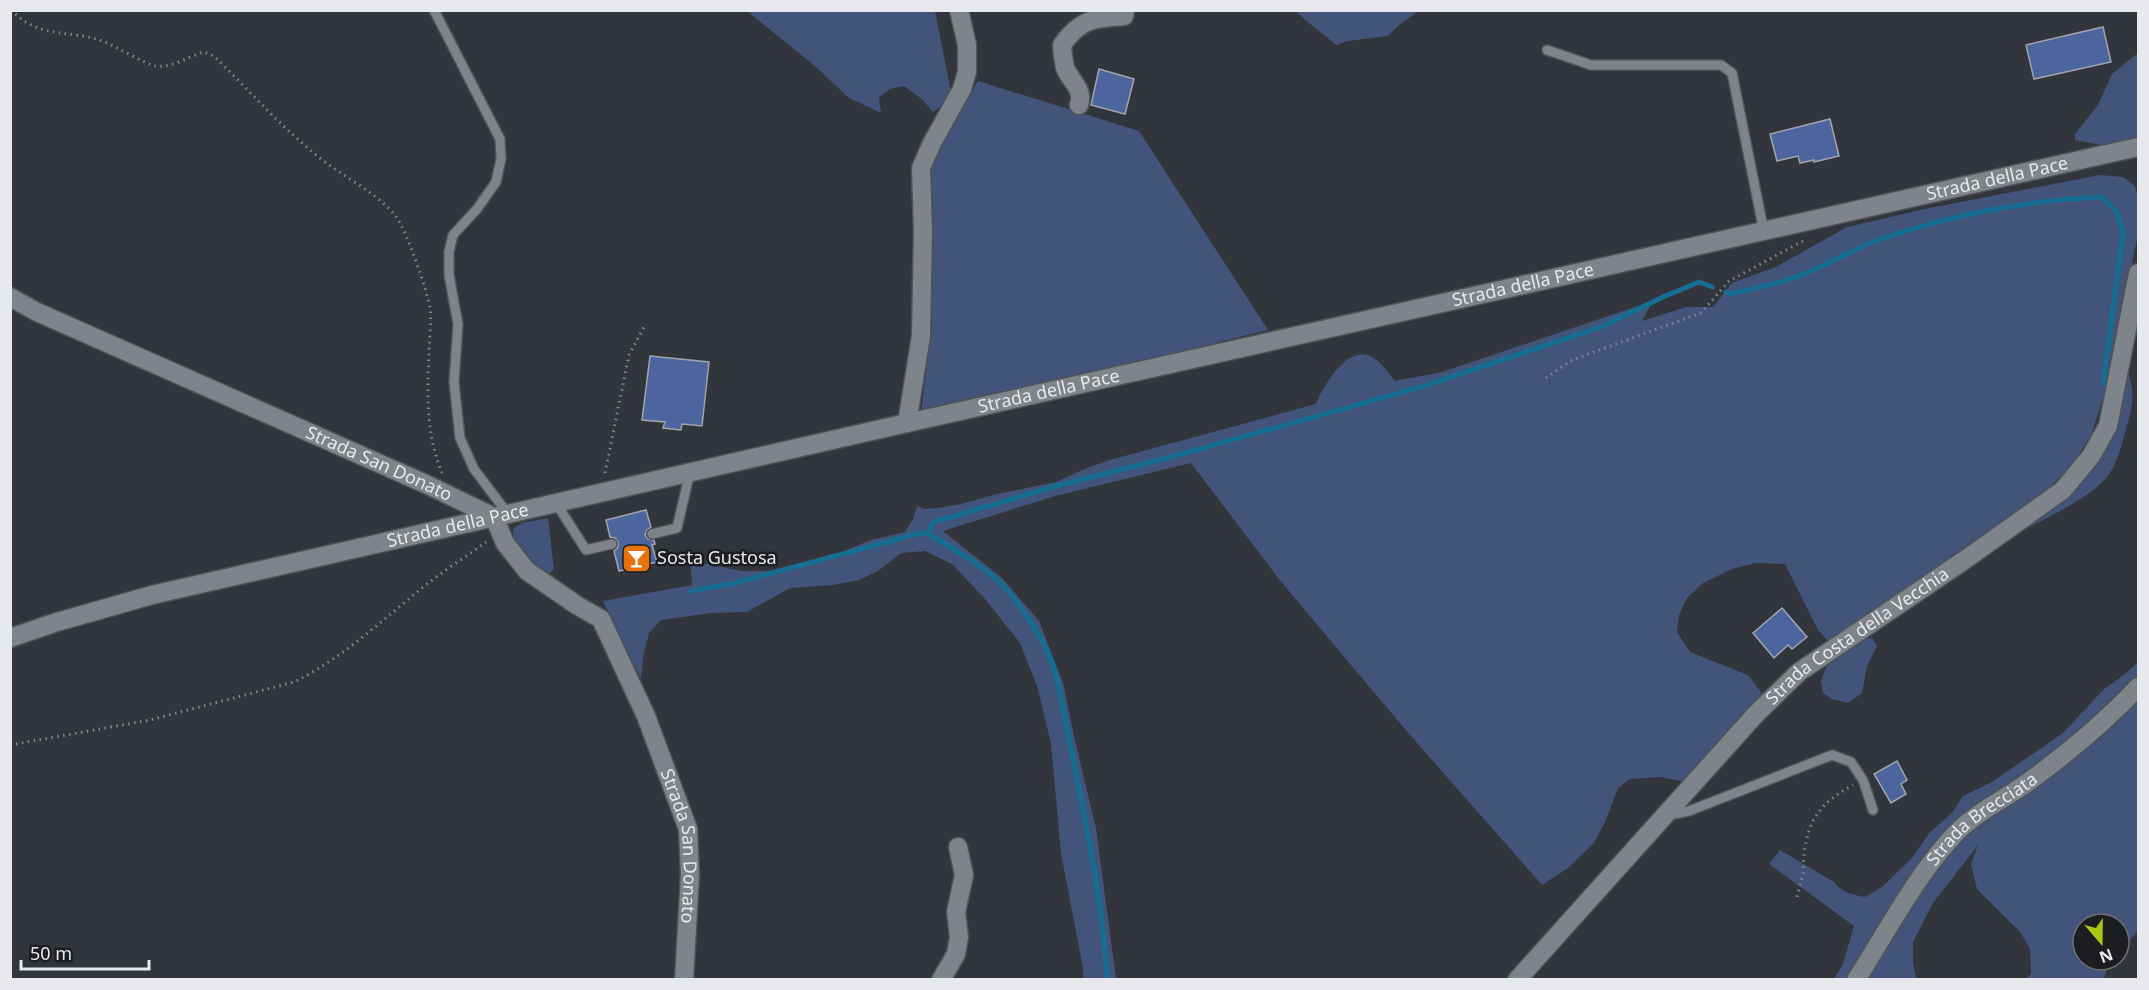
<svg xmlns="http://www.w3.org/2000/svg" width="2149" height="990" viewBox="0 0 2149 990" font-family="'Noto Sans',sans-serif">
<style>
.green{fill:#43547a}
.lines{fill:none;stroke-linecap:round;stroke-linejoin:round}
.stream{stroke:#166f92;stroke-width:5}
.building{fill:#4c659e;stroke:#a1a5ac;stroke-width:1.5}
.lane-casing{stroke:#4f5257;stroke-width:12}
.street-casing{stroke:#4f5257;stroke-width:21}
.secondary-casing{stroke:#4f5257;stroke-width:21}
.path{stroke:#83868b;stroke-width:3;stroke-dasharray:1.5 4.5;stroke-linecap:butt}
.lane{stroke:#7f838a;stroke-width:9}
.street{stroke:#7f838a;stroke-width:18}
.secondary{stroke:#7f838a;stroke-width:18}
.labels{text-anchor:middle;stroke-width:5;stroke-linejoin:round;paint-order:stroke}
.street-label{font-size:18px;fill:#e7e9ed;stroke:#1b1d20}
.poi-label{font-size:18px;fill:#e7e9ed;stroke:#1b1d20;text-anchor:start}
</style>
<rect width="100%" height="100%" fill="#32353b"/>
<!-- green -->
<path class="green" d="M 747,11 L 935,11 L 952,97 L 933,112 L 922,99 L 904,86 L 890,89 L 879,97 L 881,113 L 849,98 L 815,66 Z
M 1296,11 L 1419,11 L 1400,24 L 1388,36 L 1348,41 L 1336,45 C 1323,33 1308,24 1296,11 Z
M 2138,53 L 2138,140 L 2106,146 L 2075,140 L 2075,134 L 2098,105 L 2112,74 Z
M 978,81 L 1139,131 L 1268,330 L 1014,393 L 921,413 L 932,324 L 931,166 L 945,137 Z
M 2100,175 L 2123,177 L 2135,186 L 2138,197 L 2138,235 L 2103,399 L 2091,435 L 2070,468 L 2032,504 L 1830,643 L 1818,630 L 1785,564 L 1755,563 L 1732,569 L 1703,583 L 1687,598 L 1679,615 L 1677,632 L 1690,652 L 1748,675 L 1764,696 L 1685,782 L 1661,777 L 1630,779 L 1618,788 L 1605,822 L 1594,843 L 1568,868 L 1542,885 L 1410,735 L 1282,583 L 1191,463 L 1055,496 L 943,531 L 1002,578 L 1039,621 L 1063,683 L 1076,745 L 1096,828 L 1116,979 L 1083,979 L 1083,968 L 1061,853 L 1051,743 L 1037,686 L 1020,643 L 985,599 L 952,564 L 925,551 L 901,553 L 878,571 L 859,580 L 833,585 L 790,588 L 747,612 L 711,613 L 661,620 L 649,633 L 643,658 L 641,679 L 603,601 L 692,585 L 690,560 L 741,571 L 769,571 L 842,552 L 871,540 L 905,532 L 913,519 L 917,506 L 925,509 L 937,508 L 961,504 L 997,494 L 1056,482 L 1087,468 L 1110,460 L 1316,404 C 1323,386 1348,343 1372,357 C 1381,361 1389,374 1395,381 L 1442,372 L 1653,301 L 1642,321 L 1686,307 L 1713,307 L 1732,283 L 1776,267 L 1847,227 L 1925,209 Z
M 2125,368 C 2136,388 2133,404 2127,426 C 2122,442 2119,460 2109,474 C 2093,497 2053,514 2028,528 L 2068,496 Z
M 548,518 L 554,569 L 549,574 C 535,565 512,548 513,529 L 521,523 Z
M 1872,638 L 1877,646 L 1867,666 L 1862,693 L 1848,703 L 1832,699 L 1823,693 L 1821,681 L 1826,667 L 1857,640 Z
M 2138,662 L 2138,931 L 2119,952 L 2119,924 L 2083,924 L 2083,960 L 2113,960 L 2107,967 L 2104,979 L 2026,979 L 2031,974 L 2030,949 L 2020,932 L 1977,889 L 1971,864 L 1978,845 L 1933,903 L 1913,942 L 1913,962 L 1916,979 L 1834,979 L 1843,964 L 1854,926 L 1769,864 L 1780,850 L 1834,882 C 1842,893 1853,895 1865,897 L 1882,887 L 1912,858 L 1930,832 L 1952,813 L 1963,796 L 1992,782 L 2063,733 L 2104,689 L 2124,675 Z"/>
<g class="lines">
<!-- stream -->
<path class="stream" d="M 1726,292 L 1730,294 C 1751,289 1773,285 1793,278 C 1824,268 1851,249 1881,239 C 1952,215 2028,200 2102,197 L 2117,212 L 2123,233 L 2103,384
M 927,533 L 934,522 L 1053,487 L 1178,455 L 1421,387 L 1601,327 L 1663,297 L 1699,282 L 1712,287
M 691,591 L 735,583 L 917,534 L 927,533 C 958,552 991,569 1014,598 C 1024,612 1044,641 1050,657 C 1061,687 1065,722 1072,754 C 1087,829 1103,904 1107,980"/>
</g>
<!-- building -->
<path class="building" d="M 2103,27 L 2111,62 L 2034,79 L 2026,45 Z
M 1099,69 L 1134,79 L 1125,114 L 1091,105 Z
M 1830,119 L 1839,156 L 1814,162 L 1814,160 L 1800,163 L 1798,156 L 1777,161 L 1770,134 Z
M 650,356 L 709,362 L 702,426 L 682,424 L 681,430 L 663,428 L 665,422 L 642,420 Z
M 646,510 L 651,527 L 647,530 L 645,535 L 648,539 L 654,540 L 655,544 L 652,545 L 657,562 L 619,571 L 614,551 L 618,547 L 618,542 L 615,538 L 610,537 L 606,520 Z
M 1782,608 L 1807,637 L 1792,649 L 1788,645 L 1774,658 L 1753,633 Z
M 1897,761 L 1907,780 L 1901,784 L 1906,794 L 1891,803 L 1874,774 Z"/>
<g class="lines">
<defs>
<path id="lane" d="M 434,10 L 500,139 L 501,159 L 496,182 L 477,209 L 453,235 L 449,252 L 449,275 L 458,324 L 454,382 L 460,438 L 474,469 L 508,514
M 1547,50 L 1591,65 L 1721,65 L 1732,73 L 1764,232
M 556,503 L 586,550 L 612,544
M 652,534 L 677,528 L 690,472
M 1669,815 L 1689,811 L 1832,755 L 1851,762 L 1863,780 L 1873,810"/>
<g id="street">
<path d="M 1079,105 C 1084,90 1072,82 1066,70 C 1063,63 1063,53 1062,45 C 1080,19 1094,18 1124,16 L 1125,10"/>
<path id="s1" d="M 10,297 L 37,312 L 428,485 L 494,517 L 505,543 L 527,571 L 578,606 L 601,619 L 646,716 L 688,829 L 690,875 L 684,980"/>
<path d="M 907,423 L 921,336 L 923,231 L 921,168 L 932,143 L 962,89 L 967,72 L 967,45 L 959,10"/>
<path d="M 941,980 L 956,954 L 959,937 L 956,912 L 964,875 L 958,847"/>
<path id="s2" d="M 1517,980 L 1755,715 L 1799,672 L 1966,559 L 2063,490 L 2091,456 L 2108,426 L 2138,273"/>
<path id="s3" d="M 1856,980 C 1886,933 1918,872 1957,832 C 1979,810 2007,798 2031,780 C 2069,752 2106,721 2138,687"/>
</g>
<g id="secondary">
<path id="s4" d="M 10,638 L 57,622 L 152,595 L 907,423 L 2138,147"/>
</g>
</defs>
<!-- lane casing -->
<use href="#lane" class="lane-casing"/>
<!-- street casing -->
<use href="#street" class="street-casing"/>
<!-- secondary casing -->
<use href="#secondary" class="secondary-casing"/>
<!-- path -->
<path class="path" d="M 11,10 C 42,41 69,28 105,42 C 117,47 147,65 156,66 C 173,68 189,56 204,52 L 214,56 C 248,89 278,124 315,154 C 339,175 379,193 397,218 C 407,232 427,290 430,308 C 432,322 429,339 429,353 C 427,395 426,434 442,473
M 1546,378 L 1572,360 L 1701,313 L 1729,281 L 1803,241
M 605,473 L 629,355 L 645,325
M 10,745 L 150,720 L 294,682 C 339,660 377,625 416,593 C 438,574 463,559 486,542
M 1797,897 C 1799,889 1801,882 1803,874 C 1804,868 1803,861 1804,855 C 1808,818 1822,802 1853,785"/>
<!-- lane -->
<use href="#lane" class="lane"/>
<!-- street -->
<use href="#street" class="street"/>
<!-- secondary -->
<use href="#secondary" class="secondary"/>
</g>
<!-- icons -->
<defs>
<symbol id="bar-square" viewBox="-11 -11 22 22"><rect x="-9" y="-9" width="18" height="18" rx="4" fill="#e8710a" stroke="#1b1d20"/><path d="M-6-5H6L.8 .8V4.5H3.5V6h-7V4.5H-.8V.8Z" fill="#fff"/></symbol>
</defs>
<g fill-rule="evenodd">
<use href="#bar-square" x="620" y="542" width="33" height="33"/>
</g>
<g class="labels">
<!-- street labels -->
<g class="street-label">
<text dy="6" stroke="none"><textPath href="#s4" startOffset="2040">Strada della Pace</textPath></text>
<text dy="6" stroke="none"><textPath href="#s4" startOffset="1554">Strada della Pace</textPath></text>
<text dy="6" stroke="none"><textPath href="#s4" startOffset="1068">Strada della Pace</textPath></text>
<text dy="6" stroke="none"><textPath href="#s1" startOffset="405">Strada San Donato</textPath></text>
<text dy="6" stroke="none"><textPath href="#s4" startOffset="462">Strada della Pace</textPath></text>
<text dy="6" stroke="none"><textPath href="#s2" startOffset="486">Strada Costa della Vecchia</textPath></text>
<text dy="6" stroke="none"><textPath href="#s3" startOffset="207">Strada Brecciata</textPath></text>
<text dy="6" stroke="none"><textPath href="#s1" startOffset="927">Strada San Donato</textPath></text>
</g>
<!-- poi labels -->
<g class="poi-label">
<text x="657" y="564">Sosta Gustosa</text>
</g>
</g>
<!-- border -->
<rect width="2149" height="990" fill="none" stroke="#e7e9ed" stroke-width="24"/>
<!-- north arrow -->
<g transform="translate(2101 942) rotate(160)"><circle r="28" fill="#1b1d20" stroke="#6d6f72" stroke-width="1.5"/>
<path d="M0-4.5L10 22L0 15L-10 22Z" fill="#abc614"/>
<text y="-9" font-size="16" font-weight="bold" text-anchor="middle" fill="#e7e9ed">N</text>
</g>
<!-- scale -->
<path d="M21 960v9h128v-9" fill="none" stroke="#e7e9ed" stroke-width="3"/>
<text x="30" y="960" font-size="18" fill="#e7e9ed" stroke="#1b1d20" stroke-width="4.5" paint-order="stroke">50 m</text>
</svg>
